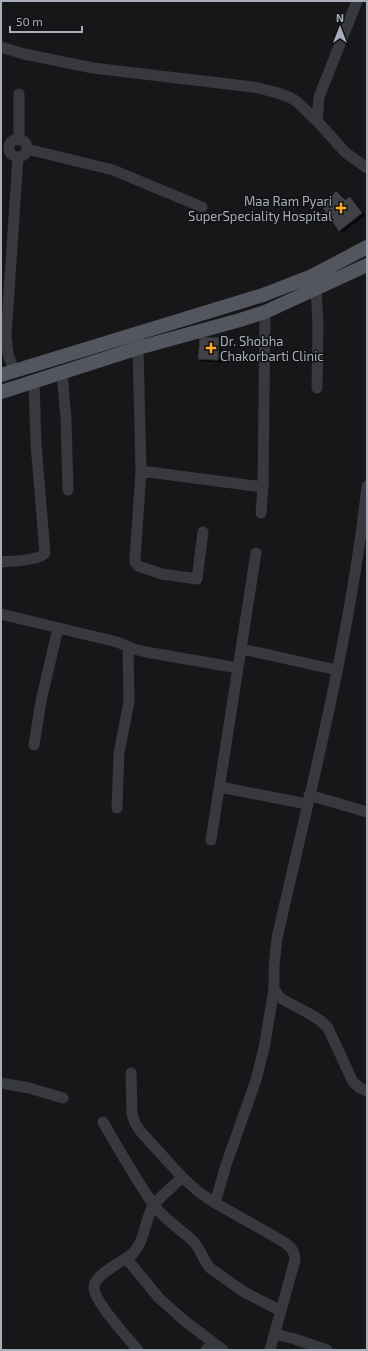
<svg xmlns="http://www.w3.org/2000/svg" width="368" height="1351" viewBox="0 0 368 1351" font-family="'Exo 2',sans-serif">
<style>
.building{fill:#404246;stroke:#303135;filter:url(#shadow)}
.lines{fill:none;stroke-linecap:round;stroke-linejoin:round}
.minor{stroke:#37393e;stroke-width:11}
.major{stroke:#53565e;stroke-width:14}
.poi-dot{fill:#ffa829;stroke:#121214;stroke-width:1.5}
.labels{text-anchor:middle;stroke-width:3;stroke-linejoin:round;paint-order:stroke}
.poi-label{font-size:13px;fill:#a7aeba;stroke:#121214;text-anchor:end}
</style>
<defs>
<filter id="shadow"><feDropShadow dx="3" dy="2" stdDeviation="0" flood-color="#0009"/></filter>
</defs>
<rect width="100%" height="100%" fill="#171719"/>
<!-- building -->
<path class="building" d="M 336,191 L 345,200 L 350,197 L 362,213 L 339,231 L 323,208 Z
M 200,337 L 219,338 L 218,360 L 198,359 Z"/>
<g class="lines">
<!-- minor -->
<path class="minor" d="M 357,1 L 319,97 L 317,121 L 346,153 L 367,168
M 1,47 L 24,54 L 93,68 L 253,87 C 267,90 284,93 296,101 C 303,107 310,115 317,121
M9 148a9 9 0 1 1 18 0a9 9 0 1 1-18 0Z
M 19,140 L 19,94
M 27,149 L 113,170 L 202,207
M 316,289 L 318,325 L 317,388
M 137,340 L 138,348 L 141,471 L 135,559 L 135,562 L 138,566 L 162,574 L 197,579 L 203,532
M 14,371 L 8,354 L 6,337 L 18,157
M 62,373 L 66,419 L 68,490
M 141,471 L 263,487
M 367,486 C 350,639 311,788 277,938 L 274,966 L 274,989 L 280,998 L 310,1014 L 321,1021 L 328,1028 L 353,1082 L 360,1088 L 367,1091
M 261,513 L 263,487 L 265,312
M 1,562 C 12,561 39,561 45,553 L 36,444 L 34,381
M 1,614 L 117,642 L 134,649 L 146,652 L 238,668
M 242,649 L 337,670
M 34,745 L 41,701 L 58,628
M 220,787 L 307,804
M 309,795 L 367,812
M 117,808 L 119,753 L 129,702 L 128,647
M 211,840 L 256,553
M 131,1073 L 132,1114 L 135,1123 L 141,1132 L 182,1177 L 200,1193 L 215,1203 L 284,1242 C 291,1248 295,1251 295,1260 L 270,1350
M 1,1083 L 29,1088 L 63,1098
M 103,1122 C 119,1150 135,1178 153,1204 C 164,1220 181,1229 194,1242 C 201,1250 203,1260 210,1268 L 244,1292 L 281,1311
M 215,1203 L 226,1165 L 256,1080 L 264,1048 L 274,989
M 126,1258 L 159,1298 L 186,1322 L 223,1350
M 275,1334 L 295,1339 L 327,1350
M 138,1350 C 128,1338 95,1303 94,1288 C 93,1274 124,1262 133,1253 C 146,1240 144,1219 154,1205 C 159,1197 175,1185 182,1177
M 206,1350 L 213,1343"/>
<!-- major -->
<path class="major" d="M 1,375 L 263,295 L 312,276 L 367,247
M 1,392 L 138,348 L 240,320 L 265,312 L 367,265"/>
</g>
<!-- markers -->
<g class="poi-dot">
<path d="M339 202h4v4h4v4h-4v4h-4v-4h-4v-4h4z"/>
<path d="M209 342h4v4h4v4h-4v4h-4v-4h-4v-4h4z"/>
</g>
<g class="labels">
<!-- poi labels -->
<g class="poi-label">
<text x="332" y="206">Maa Ram Pyari<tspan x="332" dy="15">SuperSpeciality Hospital</tspan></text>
<text x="220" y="346" text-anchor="start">Dr. Shobha<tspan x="220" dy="15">Chakorbarti Clinic</tspan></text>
</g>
</g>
<!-- border -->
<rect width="368" height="1351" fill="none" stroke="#a7aeba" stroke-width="4"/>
<!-- north arrow -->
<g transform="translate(340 28)" stroke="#121214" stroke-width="3" paint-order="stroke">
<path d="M0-3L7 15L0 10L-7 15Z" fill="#a7aeba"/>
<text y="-6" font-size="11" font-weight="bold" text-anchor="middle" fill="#a7aeba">N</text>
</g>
<!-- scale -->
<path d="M10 26v6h72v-6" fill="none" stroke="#a7aeba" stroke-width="2"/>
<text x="16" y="26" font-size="12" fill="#a7aeba" stroke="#121214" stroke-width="3" paint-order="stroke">50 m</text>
</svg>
